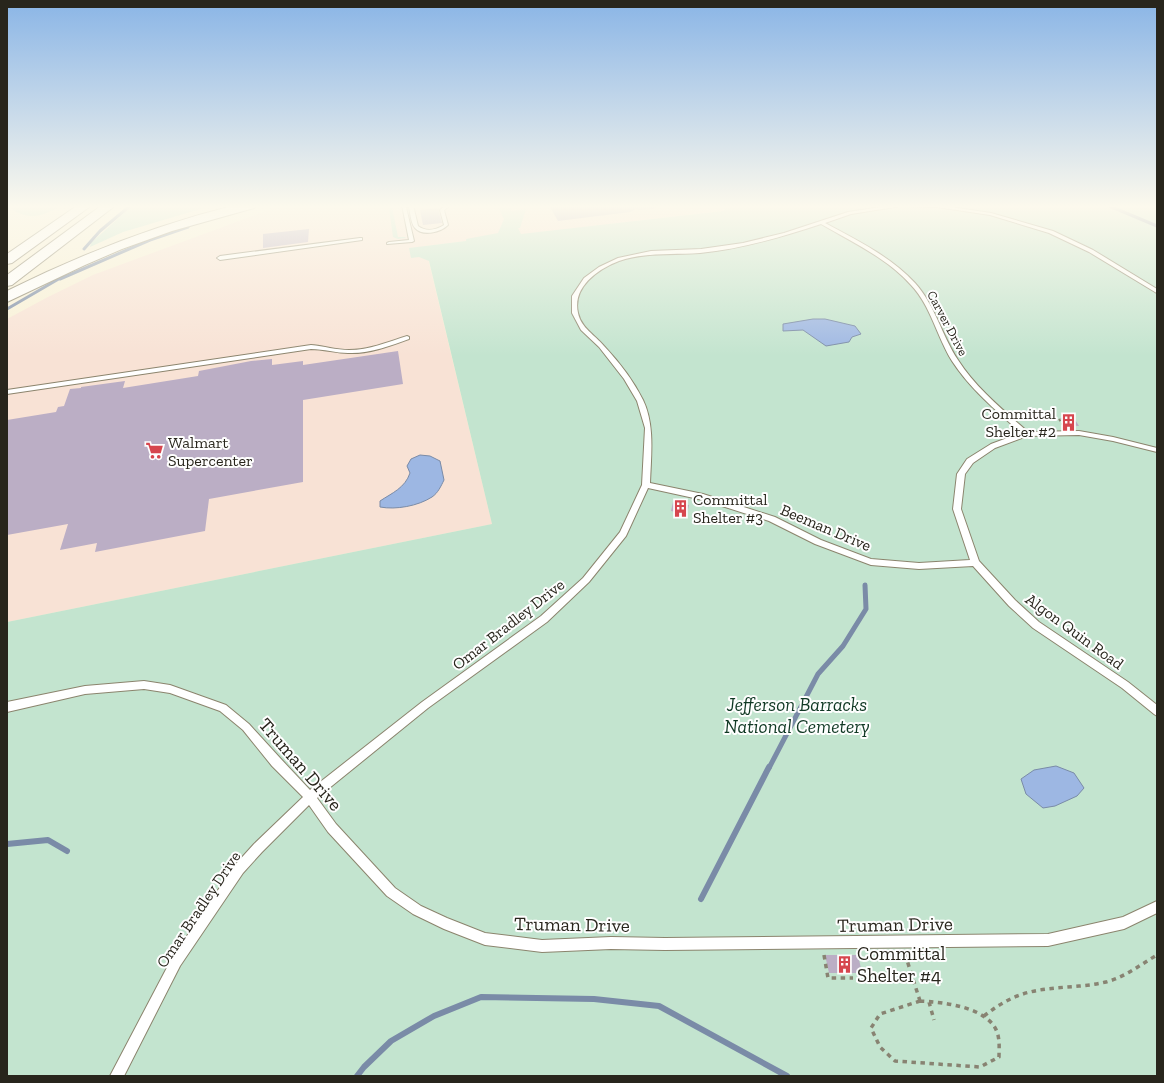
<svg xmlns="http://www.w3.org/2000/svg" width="1164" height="1083" viewBox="0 0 1164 1083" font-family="'Zilla Slab',serif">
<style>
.commercial{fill:#f8e2d5}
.green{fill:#c3e4cf}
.water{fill:#9db7e3;stroke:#7a8ba7}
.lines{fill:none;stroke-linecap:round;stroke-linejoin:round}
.stream-far2{stroke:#7a8ba7;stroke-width:3}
.stream-far1{stroke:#7a8ba7;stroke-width:5}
.stream{stroke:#7a8ba7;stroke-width:6}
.building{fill:#bbaec5}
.service-casing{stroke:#8b846d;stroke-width:2}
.motorway-casing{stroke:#8b846d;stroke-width:2}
.path-far1{stroke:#888372;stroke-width:2;stroke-dasharray:2.5 2.5;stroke-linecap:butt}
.path{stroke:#888372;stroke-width:3.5;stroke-dasharray:4.5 4.5;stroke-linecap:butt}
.service{fill:#fff;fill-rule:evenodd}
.motorway{fill:#fff;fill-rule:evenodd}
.labels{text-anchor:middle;stroke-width:4;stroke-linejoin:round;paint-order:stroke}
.far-street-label{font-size:13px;fill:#28251c;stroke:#fefefe}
.poi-label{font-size:16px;fill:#28251c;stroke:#fefefe;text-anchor:start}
.street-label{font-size:16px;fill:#28251c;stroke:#fefefe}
.near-park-label{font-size:19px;font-style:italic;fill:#0f3823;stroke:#fefefe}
.near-street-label{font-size:19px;fill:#28251c;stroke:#fefefe}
.near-poi-label{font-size:19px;fill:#28251c;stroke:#fefefe;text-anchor:start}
</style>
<rect width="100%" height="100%" fill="#f8f1d7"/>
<!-- commercial -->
<path class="commercial" d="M 282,205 L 734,205 L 735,209 L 425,246 L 492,524 L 7,622 L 7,319 L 48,297 L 93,275 Z"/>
<!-- green -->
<path class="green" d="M 18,205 L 61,205 C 45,216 29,221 12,209 Z
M 133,205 L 214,205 L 123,232 L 90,247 L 91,243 Z
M 389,205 L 400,206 L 392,207 L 398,237 L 406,237 L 405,238 L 398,239 L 393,237 L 389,208 L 391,207 L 388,207 Z
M 497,205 L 510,205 L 511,211 L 526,209 L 520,228 L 518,228 L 521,234 L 723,211 L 732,205 L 1139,205 L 1157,207 L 1157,1076 L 7,1076 L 7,622 L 492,524 L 429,261 L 419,257 L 411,258 L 409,248 L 466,241 L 466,239 L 498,233 L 504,219 Z"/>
<!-- water -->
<path class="water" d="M 813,319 L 825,319 L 855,326 L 861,334 L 852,337 L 849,342 L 826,346 L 803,330 L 783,331 L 783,324 Z
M 420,455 L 430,456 L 440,461 L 444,480 C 441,486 438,493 432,497 C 418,506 396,510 380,507 L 380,501 C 392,493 405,488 410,473 L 407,466 L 411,459 Z
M 1056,766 L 1074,773 L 1084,788 L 1077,796 L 1055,806 L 1043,808 L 1026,794 L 1021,779 L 1034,770 Z"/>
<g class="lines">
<!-- stream-far2 -->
<path class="stream-far2" d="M 1107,205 L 1157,226
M 84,249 L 100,231 L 131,205
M 60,279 L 150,240 L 188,227
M 7,309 L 62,277"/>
<!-- stream-far1 -->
<path class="stream-far1" d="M 769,768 L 818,674 L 843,646 L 866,609 L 865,585"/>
<!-- stream -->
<path class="stream" d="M 7,844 L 48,840 L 67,851
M 701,899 L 769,767
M 357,1076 L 364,1067 L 391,1041 L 434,1016 L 481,997 L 594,999 L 659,1006 L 787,1076"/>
</g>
<!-- building -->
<path class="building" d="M 549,205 L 660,205 L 653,209 L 639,210 L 636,209 L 630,212 L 558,221 Z
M 438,208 L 442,223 L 423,225 L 420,210 Z
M 309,229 L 308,242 L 263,248 L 263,234 Z
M 398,351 L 403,384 L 303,400 L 303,482 L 209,499 L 205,531 L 95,552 L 97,543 L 60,550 L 68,524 L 7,535 L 7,420 L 56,412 L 58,407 L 64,406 L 70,389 L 81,388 L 81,387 L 125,381 L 123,388 L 198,376 L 199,371 L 251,361 L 272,359 L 272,365 L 303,361 L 303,365 Z
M 1060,418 L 1074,418 L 1079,426 L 1065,425 Z
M 673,502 L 689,505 L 687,514 L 671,511 Z
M 825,955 L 858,955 L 862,973 L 829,973 Z"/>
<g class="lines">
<defs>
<path id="service" d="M 402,205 L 413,205 L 418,226 C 426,232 436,230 444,225 L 440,210 L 446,205 L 451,205 L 444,210 L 448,225 C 441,232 423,237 415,228 C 411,224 410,212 409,206 L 406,207 L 414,241 L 412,242 L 387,244 L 387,243 L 389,242 L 409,240 Z
M 894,205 L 937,205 L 991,213 L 1053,231 L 1093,250 L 1157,289 L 1157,293 L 1155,292 L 1089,252 L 1049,233 L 990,215 L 937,207 L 901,206 L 851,214 L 825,223 C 857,240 891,257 915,283 C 935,305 942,336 958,360 C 976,388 1003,410 1028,432 L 1079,431 L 1113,437 L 1157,448 L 1157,452 L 1113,441 L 1079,435 L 1027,436 L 995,448 L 973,463 L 965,474 L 961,509 L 979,561 L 1015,600 L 1039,622 L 1128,682 L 1157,705 L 1157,716 L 1154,714 L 1122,688 L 1033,628 L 1009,606 L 973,566 L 919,569 L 871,565 L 815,544 L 769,521 L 703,500 L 648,488 L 626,536 L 589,582 L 547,622 L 428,708 L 317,798 L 336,824 L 395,888 L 421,906 L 447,918 L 485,933 L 542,940 L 611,937 L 665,938 L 1048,934 L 1123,917 L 1157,901 L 1157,913 L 1124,929 L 1048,946 L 665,950 L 611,949 L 542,952 L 485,945 L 444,929 L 413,914 L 387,896 L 328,832 L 309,805 L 262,852 L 243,873 L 180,966 L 124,1076 L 110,1076 L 172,958 L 235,865 L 254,844 L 303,797 L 272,766 L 243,730 L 220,711 L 170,693 L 144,689 L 85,694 L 7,712 L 7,702 L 85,686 L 144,681 L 170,685 L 226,705 L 249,724 L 280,758 L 310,790 L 422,702 L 541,616 L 583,578 L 620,532 L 642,485 L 645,428 L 637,401 L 624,379 L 599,347 L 581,330 L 572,313 L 572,296 L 584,278 L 599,267 L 618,258 L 651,251 L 701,249 L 743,243 L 784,233 L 848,212 ZM 821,224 C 852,242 887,258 911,285 C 931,306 937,337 952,361 C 970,389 997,411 1021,433 L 991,444 L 967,459 L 957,474 L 953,509 L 970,560 L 919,563 L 871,559 L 821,540 L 775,517 L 703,494 L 650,483 C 651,455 655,425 643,400 C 633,380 619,362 604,346 C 595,335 581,328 578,313 C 572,287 598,269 619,261 C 645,252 673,255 700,253 C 741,249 782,237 821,224 Z
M 360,238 L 362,238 L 362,240 L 220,260 L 217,258 L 220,256 Z
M 407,336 L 409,337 L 409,339 C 390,346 369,354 348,353 C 336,353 324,349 311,349 L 7,394 L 7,390 L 311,345 C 324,346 336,350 349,350 C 369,350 388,342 407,336 Z"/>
<path id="motorway" d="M 78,205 L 92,205 L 12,263 L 7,264 L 7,254 Z
M 102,205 L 116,205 L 12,285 L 7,286 L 7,275 Z
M 236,205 L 256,205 L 254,208 L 172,231 L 122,249 L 85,265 L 7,302 L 7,291 C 81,254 156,225 236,205 Z"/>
</defs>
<!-- service casing -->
<use href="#service" class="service-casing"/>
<!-- motorway casing -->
<use href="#motorway" class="motorway-casing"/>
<!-- path-far1 -->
<path class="path-far1" d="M 1059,419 L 1063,425"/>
<!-- path -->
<path class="path" d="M 905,954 L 920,1001
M 824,955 L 828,978 L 853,978
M 920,1001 C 943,1002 988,1007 997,1032 C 1000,1040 999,1049 999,1057 L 980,1067 L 895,1061 L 880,1047 L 871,1028 L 880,1014 Z
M 929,1002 L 934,1020
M 984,1016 C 998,1005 1013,996 1030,992 C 1054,986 1081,988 1106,982 C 1125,977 1140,965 1157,955"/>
<!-- service -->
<use href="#service" class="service"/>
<!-- motorway -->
<use href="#motorway" class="motorway"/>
</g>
<!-- sky -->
<linearGradient id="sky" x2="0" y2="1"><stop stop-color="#8ab5e6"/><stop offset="0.58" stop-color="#fcf9ed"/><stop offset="1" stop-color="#fcf9ed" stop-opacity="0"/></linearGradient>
<rect width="1164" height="356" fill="url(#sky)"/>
<!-- icons -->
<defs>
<symbol id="building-bare" viewBox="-9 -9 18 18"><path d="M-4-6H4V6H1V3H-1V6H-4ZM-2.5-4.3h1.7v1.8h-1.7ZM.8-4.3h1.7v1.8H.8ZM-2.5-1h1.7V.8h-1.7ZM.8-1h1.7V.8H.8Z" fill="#d6464e" stroke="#fefefe" stroke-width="2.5" paint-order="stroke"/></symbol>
<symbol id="supermarket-bare" viewBox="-9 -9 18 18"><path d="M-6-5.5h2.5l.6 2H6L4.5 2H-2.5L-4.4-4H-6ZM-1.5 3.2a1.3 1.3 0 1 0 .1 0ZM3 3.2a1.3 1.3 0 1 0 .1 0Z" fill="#d6464e" stroke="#fefefe" stroke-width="2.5" paint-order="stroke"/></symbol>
</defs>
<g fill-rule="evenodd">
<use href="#building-bare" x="1056" y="410" width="25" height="25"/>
<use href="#supermarket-bare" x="142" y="438" width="25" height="25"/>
<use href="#building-bare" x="668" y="496" width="25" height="25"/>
<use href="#building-bare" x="832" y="952" width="25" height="25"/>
</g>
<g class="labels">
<!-- far-street labels -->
<g class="far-street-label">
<text transform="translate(948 323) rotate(62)" y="5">Carver Drive</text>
</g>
<!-- poi labels -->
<g class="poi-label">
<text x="1056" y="419" text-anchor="end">Committal<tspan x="1056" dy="18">Shelter #2</tspan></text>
<text x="168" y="448">Walmart<tspan x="168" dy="18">Supercenter</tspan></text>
<text x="693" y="505">Committal<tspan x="693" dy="18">Shelter #3</tspan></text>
</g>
<!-- street labels -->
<g class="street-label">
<text transform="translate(826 527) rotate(23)" y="6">Beeman Drive</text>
<text transform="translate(508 624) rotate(-38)" y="6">Omar Bradley Drive</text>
<text transform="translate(1075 631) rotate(36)" y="6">Algon Quin Road</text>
<text transform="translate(198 909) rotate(-56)" y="6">Omar Bradley Drive</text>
</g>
<!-- near-park labels -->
<g class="near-park-label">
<text x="797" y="711">Jefferson Barracks<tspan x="797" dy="22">National Cemetery</tspan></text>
</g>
<!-- near-street labels -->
<g class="near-street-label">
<text transform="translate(301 764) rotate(49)" y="7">Truman Drive</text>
<text transform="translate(572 924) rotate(1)" y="7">Truman Drive</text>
<text transform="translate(895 924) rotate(-1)" y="7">Truman Drive</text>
</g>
<!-- near-poi labels -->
<g class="near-poi-label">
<text x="857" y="960">Committal<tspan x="857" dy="22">Shelter #4</tspan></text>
</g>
</g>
<!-- border -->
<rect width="1164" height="1083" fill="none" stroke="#28251c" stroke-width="16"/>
</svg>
